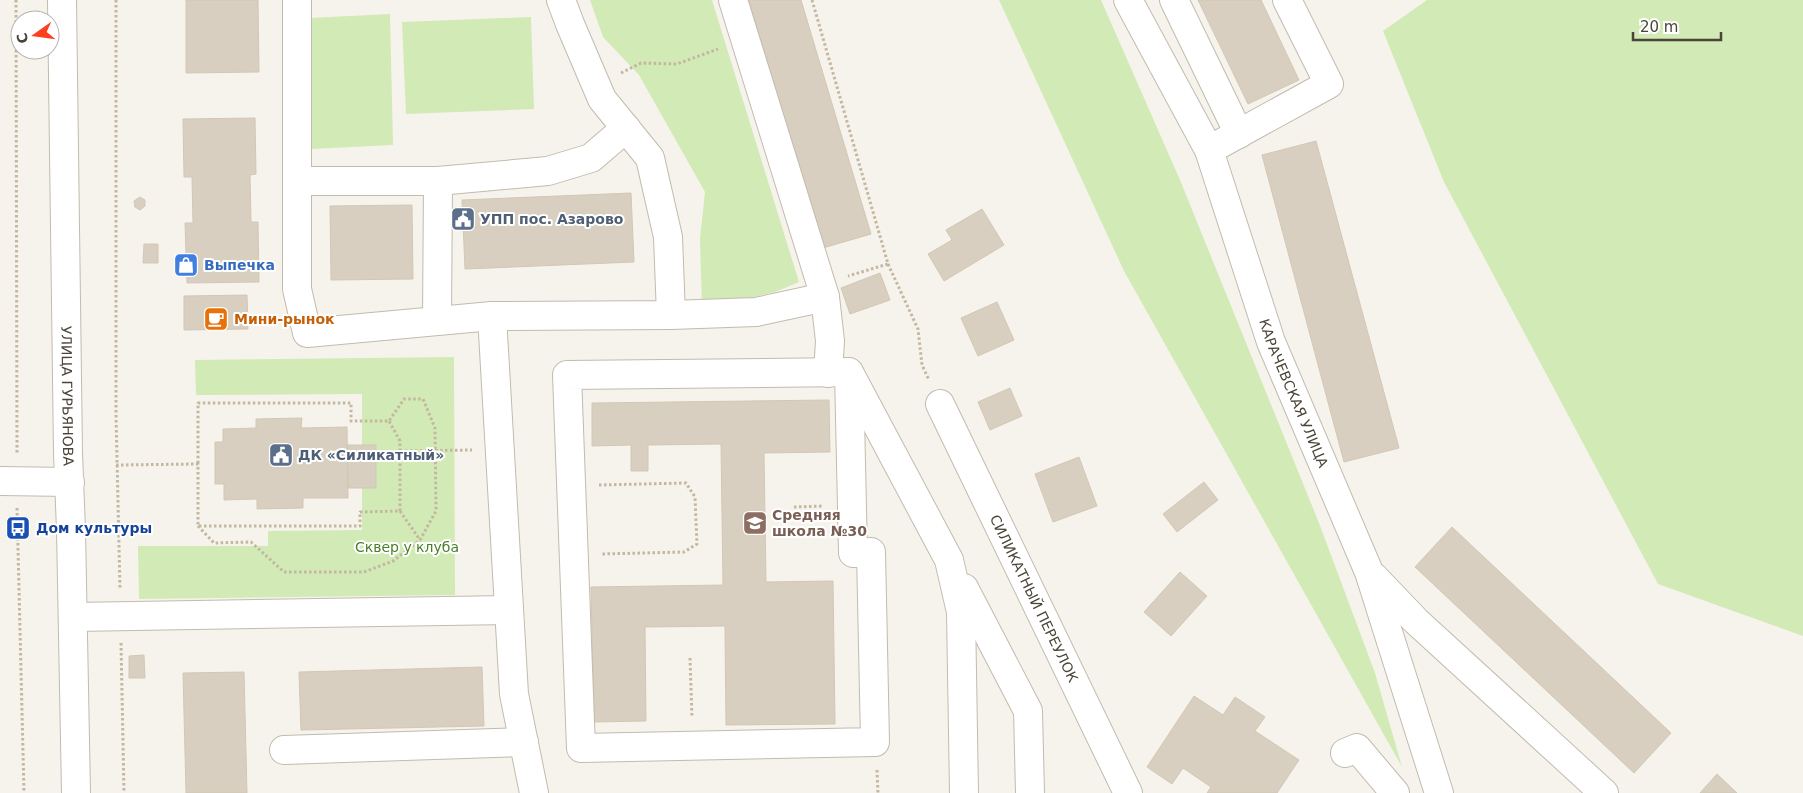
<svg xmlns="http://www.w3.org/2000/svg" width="1803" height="793" viewBox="0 0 1803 793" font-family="'DejaVu Sans',sans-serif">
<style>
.green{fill:#d2eab5}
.building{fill:#d8cfc1;stroke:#d3c7b4}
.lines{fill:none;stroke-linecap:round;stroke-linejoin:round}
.minor-casing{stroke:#c2bbae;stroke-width:30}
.path{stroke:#c4b79f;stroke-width:3;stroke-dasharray:2.5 2.5;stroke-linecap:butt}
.minor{stroke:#fff;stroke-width:28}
.labels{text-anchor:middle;stroke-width:4;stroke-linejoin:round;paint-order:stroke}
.service-label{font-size:14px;font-weight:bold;fill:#4e5e75;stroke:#fff;text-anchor:start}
.shop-label{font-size:14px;font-weight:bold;fill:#366cbe;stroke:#fff;text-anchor:start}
.food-label{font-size:14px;font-weight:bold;fill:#c56008;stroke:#fff;text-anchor:start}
.street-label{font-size:14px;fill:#4b4439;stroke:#fff}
.education-label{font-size:14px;font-weight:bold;fill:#785e54;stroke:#fff;text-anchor:start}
.transit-label{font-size:14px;font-weight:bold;fill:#164399;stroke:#fff;text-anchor:start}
.park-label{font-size:14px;fill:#4a7f2a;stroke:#fff}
</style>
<rect width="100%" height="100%" fill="#f6f3ec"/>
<!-- green -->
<path class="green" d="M 590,0 L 712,0 L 799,282 L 775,292 L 702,309 L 700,239 L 705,192 L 639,75 L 603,37 Z
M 999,0 L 1101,0 L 1180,180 L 1319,523 L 1375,673 L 1402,767 L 1124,271 Z
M 1427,0 L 1803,0 L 1803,636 L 1658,584 L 1444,182 L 1383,31 Z
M 390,14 L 393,145 L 311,149 L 310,18 Z
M 531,17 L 534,109 L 406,114 L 402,22 Z
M 454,357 L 455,595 L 139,599 L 138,546 L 268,546 L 268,531 L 362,530 L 362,394 L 196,395 L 195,360 Z"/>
<!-- building -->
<path class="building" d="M 186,0 L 258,0 L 259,72 L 186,73 Z
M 749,0 L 801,0 L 871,234 L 823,248 Z
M 1198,0 L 1261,0 L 1299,80 L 1248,104 Z
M 255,118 L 256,174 L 250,175 L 251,222 L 258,222 L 259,282 L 187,283 L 185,223 L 193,223 L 192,177 L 184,177 L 183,119 Z
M 1316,141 L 1399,448 L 1344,462 L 1262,155 Z
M 631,193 L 634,262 L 465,269 L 462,200 Z
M 140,197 L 145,200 L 145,206 L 140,210 L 135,207 L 134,201 Z
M 412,205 L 413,279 L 331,280 L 330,206 Z
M 982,209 L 1004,245 L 944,281 L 928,254 L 952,240 L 946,230 Z
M 144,244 L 158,244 L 158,263 L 143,263 Z
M 880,273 L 890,300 L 850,314 L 841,288 Z
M 247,295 L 248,329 L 184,330 L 184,296 Z
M 997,302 L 1014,340 L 978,356 L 961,318 Z
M 1010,388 L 1022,416 L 990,430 L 978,402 Z
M 829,400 L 830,452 L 764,453 L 766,582 L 833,581 L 835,724 L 726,725 L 725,626 L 645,627 L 646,721 L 594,722 L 591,587 L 723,585 L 721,444 L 648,445 L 648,471 L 631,471 L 631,445 L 592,446 L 592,403 Z
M 302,418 L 301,428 L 347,427 L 348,498 L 303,498 L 303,508 L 257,509 L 257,499 L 224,500 L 224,484 L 215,484 L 215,442 L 223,442 L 223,429 L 256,428 L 256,419 Z
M 347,445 L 376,445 L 376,488 L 348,488 Z
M 1079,457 L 1097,506 L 1053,522 L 1035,474 Z
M 1204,482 L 1218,500 L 1177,532 L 1163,514 Z
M 1452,527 L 1671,733 L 1634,773 L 1415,567 Z
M 1180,572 L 1207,596 L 1171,636 L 1144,612 Z
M 144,655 L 145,678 L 129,678 L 129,656 Z
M 482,667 L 484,726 L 301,730 L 299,672 Z
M 244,672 L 247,793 L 186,793 L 183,673 Z
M 1194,696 L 1223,715 L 1235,697 L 1265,717 L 1255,731 L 1299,760 L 1277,793 L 1207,793 L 1211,787 L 1183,768 L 1172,784 L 1147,767 Z
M 1717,774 L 1737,793 L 1700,793 Z"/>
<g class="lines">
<defs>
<g id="minor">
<path id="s1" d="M 62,0 L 68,453 L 71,530 L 76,793"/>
<path d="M 297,0 L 297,289 L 307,333 L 492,316 L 671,315 L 756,312 L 825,297 L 830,341 L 828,373"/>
<path d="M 561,0 L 570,24 L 602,99 L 650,158 L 668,237 L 671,315"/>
<path d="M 733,0 L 825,297"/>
<path id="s2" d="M 1128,0 L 1209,150 L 1271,342 L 1369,572 L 1439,793"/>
<path d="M 1174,0 L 1239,134"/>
<path d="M 1209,150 L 1329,84 L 1287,0"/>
<path d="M 298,181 L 438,181 L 437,321"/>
<path d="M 438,181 L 548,171 L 591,158 L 626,128"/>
<path d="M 492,316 L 514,694 L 534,793"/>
<path d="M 849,372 L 853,553 L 871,552 L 875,742 L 581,748 L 567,375 Z"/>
<path d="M 851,376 L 949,560 L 961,612 L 964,793"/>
<path id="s3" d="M 940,404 L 1128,793"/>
<path d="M 0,481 L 70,482"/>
<path d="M 1374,577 L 1416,621 L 1604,793"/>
<path d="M 964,588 L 1028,711 L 1030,793"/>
<path d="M 73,617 L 509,610"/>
<path d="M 284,750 L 524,742"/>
<path d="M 1345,753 L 1357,748 L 1395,793"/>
</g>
</defs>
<!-- minor casing -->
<use href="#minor" class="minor-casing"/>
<!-- path -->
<path class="path" d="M 16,0 L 17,454
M 116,0 L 116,415 L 120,589
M 812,0 L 888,264 L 848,276
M 621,73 L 641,63 L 677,64 L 718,49
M 888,264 L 918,329 L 922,365 L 929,380
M 400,451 L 472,450
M 116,465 L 198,464 L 198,526 L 360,526 L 360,512 L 400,511 L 400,441 L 389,421
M 599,485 L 686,483 L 695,497 L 697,544 L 684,552 L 602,554
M 794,507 L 824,506
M 17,508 L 24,793
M 400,511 L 420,540
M 198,526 L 214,543 L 251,542 L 284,572 L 364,572 L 393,561 L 420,540 L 436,511 L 435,428 L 423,399 L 404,399 L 389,421 L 351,421 L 351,403 L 198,403 L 198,464
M 121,643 L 124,793
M 690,658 L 692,718
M 877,770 L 878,793"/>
<!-- minor -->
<use href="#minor" class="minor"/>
</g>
<!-- icons -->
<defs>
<symbol id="civic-square" viewBox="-11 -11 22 22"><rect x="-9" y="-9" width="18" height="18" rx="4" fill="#5c6f8a" stroke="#fff"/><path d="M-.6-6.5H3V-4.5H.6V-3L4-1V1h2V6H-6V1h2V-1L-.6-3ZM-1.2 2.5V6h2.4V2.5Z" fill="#fff"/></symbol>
<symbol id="shop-square" viewBox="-11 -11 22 22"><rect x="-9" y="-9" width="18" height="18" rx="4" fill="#3f7fe0" stroke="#fff"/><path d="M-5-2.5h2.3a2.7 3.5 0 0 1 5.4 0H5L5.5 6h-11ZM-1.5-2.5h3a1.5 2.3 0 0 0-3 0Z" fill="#fff"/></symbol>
<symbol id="cafe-square" viewBox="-11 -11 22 22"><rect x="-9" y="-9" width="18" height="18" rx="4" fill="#e8710a" stroke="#fff"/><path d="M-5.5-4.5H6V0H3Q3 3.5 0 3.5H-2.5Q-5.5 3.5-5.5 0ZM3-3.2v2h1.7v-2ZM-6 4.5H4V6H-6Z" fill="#fff"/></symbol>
<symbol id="school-square" viewBox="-11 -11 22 22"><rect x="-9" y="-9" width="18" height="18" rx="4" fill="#8d6e63" stroke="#fff"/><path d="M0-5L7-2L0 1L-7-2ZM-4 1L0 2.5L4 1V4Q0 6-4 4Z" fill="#fff"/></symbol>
<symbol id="bus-square" viewBox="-11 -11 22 22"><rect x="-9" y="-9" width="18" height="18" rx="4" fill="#1a4fb4" stroke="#fff"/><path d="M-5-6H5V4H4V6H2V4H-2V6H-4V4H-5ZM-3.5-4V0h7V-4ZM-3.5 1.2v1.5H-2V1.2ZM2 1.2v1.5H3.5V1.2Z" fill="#fff"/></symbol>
</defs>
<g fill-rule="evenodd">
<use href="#civic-square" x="449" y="205" width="28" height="28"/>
<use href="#shop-square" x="172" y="251" width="28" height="28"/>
<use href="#cafe-square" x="202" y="305" width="28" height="28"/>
<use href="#civic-square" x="267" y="441" width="28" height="28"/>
<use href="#school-square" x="741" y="509" width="28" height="28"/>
<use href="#bus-square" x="4" y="514" width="28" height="28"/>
</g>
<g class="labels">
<!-- service labels -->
<g class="service-label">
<text x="480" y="224">УПП пос. Азарово</text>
<text x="298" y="460">ДК «Силикатный»</text>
</g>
<!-- shop labels -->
<g class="shop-label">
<text x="204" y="270">Выпечка</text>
</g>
<!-- food labels -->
<g class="food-label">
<text x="234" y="324">Мини-рынок</text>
</g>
<!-- street labels -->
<g class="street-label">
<text dy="5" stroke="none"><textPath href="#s2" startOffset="428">КАРАЧЕВСКАЯ УЛИЦА</textPath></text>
<text dy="5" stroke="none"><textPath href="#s1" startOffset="396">УЛИЦА ГУРЬЯНОВА</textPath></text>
<text dy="5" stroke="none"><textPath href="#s3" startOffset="216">СИЛИКАТНЫЙ ПЕРЕУЛОК</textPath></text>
</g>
<!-- education labels -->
<g class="education-label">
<text x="772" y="520">Средняя<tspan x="772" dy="16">школа №30</tspan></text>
</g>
<!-- transit labels -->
<g class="transit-label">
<text x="36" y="533">Дом культуры</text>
</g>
<!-- park labels -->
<g class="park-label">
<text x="407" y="552">Сквер у клуба</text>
</g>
</g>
<!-- north arrow -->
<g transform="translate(35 35) rotate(256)"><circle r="24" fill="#ffffff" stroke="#b7b4b0"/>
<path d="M0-4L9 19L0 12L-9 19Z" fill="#fc3f1d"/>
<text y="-8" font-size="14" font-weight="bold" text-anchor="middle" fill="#4b4439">С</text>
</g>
<!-- scale -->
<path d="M1633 32v8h88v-8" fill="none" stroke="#4b4439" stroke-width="2.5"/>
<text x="1640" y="32" font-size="15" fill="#4b4439" stroke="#ffffff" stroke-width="4" paint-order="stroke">20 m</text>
</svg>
